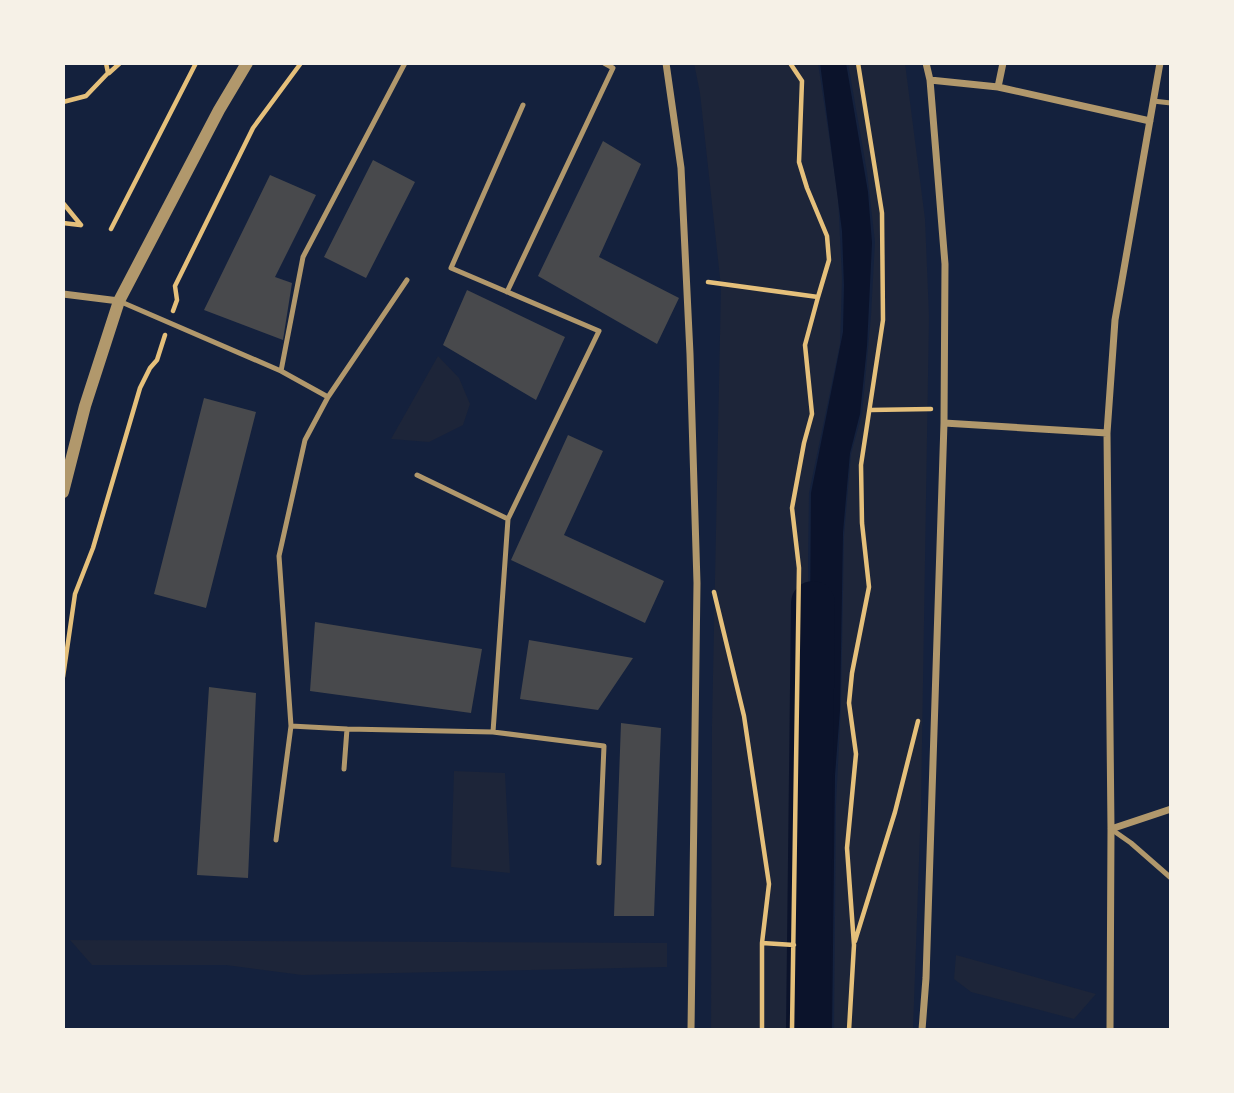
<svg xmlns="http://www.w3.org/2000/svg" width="1234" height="1093" viewBox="0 0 1234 1093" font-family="Karla,sans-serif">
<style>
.green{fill:#1d2539}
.water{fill:#0b132b}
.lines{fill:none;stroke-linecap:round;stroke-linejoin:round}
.river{stroke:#0b132b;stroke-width:44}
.building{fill:#48494c}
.path{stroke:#e5c07b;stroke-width:4.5}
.service{stroke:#b1986c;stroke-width:5}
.minor{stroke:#b1986c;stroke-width:7}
.tertiary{stroke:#b1986c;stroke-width:12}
</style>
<rect width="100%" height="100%" fill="#14213d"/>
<!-- green -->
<path class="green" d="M 694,63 L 818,63 L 838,196 L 842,279 L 840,344 L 809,493 L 808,566 L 813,721 L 808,764 L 805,1030 L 711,1030 L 712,725 L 721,287 L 700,93 Z
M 848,63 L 905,63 L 925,219 L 929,316 L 921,805 L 913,1030 L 834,1030 L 836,805 L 841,703 L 844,536 L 851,454 L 862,414 L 871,316 L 875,242 L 867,172 Z
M 438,356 L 459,378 L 470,404 L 463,425 L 429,442 L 391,439 Z
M 454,771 L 505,773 L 510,873 L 451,867 Z
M 70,940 L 667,943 L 667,967 L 302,975 L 226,965 L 92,965 Z
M 956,955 L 1096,994 L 1074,1019 L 971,992 L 954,979 Z"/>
<!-- water -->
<path class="water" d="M 820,63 L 846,63 L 868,192 L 872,243 L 867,346 L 860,414 L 850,453 L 843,532 L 840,710 L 835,775 L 832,1030 L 806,1030 L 810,764 L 814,720 L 810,621 L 811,493 L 843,332 L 844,285 L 842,231 Z"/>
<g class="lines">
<!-- river -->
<path class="river" d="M 808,1030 L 813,603"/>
</g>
<!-- building -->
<path class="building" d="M 603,141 L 641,164 L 599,257 L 679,298 L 657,344 L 538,276 Z
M 373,160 L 415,182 L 366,278 L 324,257 Z
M 270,175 L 316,195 L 275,277 L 292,283 L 283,340 L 204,310 Z
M 467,290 L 565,337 L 536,400 L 443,345 Z
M 204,398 L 256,412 L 206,608 L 154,594 Z
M 568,435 L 603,451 L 564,535 L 664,581 L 645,623 L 511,560 Z
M 315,622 L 482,649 L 471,713 L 310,691 Z
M 529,640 L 633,658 L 598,710 L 520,699 Z
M 209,687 L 256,693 L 248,878 L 197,875 Z
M 621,723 L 661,728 L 654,916 L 614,916 Z"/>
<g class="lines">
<!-- path -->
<path class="path" d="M 790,63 L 802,81 L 799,162 L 807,188 L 827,236 L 829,260 L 818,297
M 109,73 L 120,63
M 63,102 L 86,96 L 108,73 L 106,63
M 63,203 L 81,225
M 63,223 L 80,225
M 111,229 L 196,63
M 708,282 L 818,297 L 805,345 L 812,414 L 804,443 L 792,508 L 799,568 L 792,1030
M 173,311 L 177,300 L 175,286 L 253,128 L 301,63
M 870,410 L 931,409
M 714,592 L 744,716 L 769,884 L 762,943 L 762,1030
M 63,677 L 75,594 L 93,548 L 140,388 L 150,368 L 157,360 L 165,335
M 855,941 L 895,812 L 918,721
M 762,943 L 794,945
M 849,1030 L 854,945 L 847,848 L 856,754 L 849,703 L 852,673 L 869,587 L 862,523 L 861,465 L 883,320 L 882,213 L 858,63"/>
<!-- service -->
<path class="service" d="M 1153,101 L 1171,103
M 507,292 L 613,68 L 604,63
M 119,301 L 281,371 L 328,397 L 305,440 L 279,556 L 291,726 L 347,729 L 493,732 L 604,746 L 599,863
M 281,371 L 303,257 L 405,63
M 328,397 L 407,280
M 417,475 L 508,519
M 493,732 L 508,519 L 599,331 L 451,268 L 523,105
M 344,769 L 347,729
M 1111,829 L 1131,843 L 1171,878
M 276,840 L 291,726"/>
<!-- minor -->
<path class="minor" d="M 666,63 L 681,168 L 690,354 L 697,583 L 691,1030
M 930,80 L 998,87 L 1150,121
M 998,87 L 1003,63
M 63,294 L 119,301
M 944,423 L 1107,433
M 1111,829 L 1171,809
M 922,1030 L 926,978 L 944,423 L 945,264 L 930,80 L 926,63
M 1110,1030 L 1111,829 L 1107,433 L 1115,320 L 1160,63"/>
<!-- tertiary -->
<path class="tertiary" d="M 63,492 L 85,406 L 119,301 L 219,110 L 247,63"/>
</g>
<!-- border -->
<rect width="1234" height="1093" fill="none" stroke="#f6f1e7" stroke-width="130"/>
</svg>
